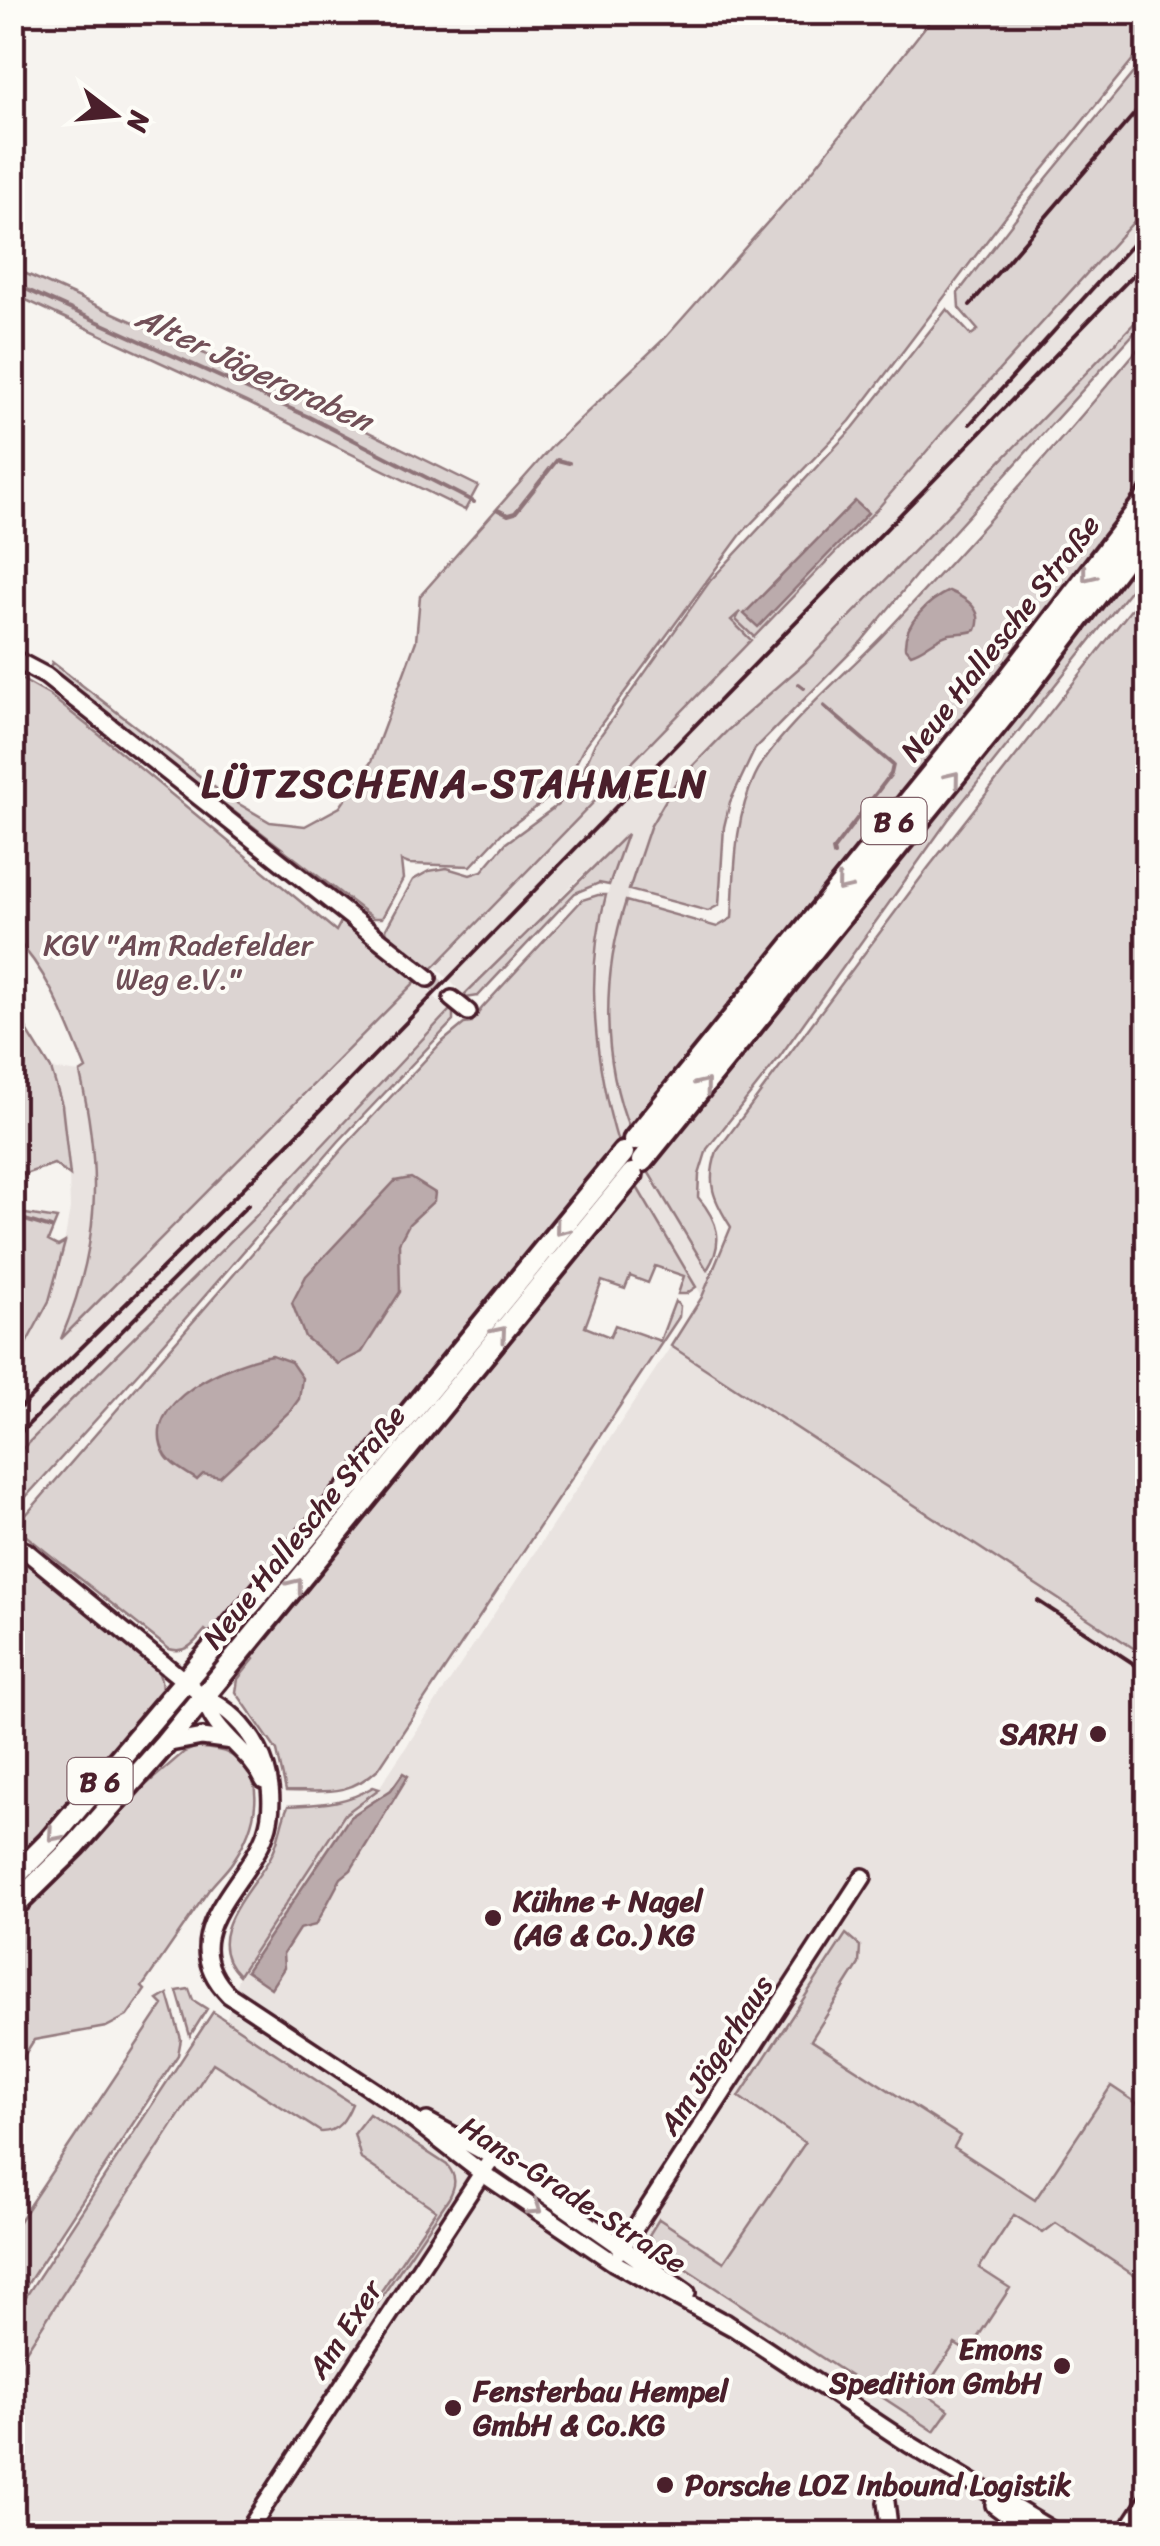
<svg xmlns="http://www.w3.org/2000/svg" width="1160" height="2546" viewBox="0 0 1160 2546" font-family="Sriracha,sans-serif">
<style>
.built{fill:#e9e3e0}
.green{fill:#dcd4d2;stroke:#937a7e;stroke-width:2.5}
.water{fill:#bbabac;stroke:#8e7378;stroke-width:2.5}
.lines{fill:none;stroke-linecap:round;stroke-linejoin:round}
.stream{stroke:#8e7378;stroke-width:4}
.minor-tunnel{stroke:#d4c9c8;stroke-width:15;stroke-dasharray:15 8;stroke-linecap:butt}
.minor-casing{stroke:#4a1f2b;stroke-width:22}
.major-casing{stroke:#4a1f2b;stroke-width:28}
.minor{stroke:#fdfcf7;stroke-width:15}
.major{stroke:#fdfcf7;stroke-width:20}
.rail{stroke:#4a1f2b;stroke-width:4}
.oneway{stroke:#ac999b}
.poi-dot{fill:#4a1f2b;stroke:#fdfcf7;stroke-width:4}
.labels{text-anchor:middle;stroke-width:8;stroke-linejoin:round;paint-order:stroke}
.shield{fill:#fdfcf7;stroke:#806168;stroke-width:2.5}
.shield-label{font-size:28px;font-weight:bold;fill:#4a1f2b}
.street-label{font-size:30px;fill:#4a1f2b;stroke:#fdfcf7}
.park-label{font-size:30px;fill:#6e4c55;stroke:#fdfcf7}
.poi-label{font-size:30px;font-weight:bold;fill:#4a1f2b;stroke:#fdfcf7;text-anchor:start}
.water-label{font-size:32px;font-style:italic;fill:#725058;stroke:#fdfcf7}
.district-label{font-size:40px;font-weight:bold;letter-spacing:2.5px;fill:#4a1f2b;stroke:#fdfcf7}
</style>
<rect width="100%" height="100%" fill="#f6f3ef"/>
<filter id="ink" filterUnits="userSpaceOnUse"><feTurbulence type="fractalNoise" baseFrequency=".01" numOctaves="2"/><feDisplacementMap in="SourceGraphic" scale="20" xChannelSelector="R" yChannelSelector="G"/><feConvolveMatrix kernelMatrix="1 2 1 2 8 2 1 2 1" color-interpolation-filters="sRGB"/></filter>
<g filter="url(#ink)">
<!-- built -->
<path class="built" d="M 1147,207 L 1147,310 L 806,662 L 727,731 L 675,784 L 650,827 L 634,873 L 610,966 L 608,1012 L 611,1055 L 625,1119 L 650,1179 L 715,1279 L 1147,1611 L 1147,2533 L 13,2533 L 12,2371 L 214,2063 L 239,1975 L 345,1814 L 379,1788 L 671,1346 L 850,1464 L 742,1361 L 640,1194 L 616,1136 L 600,1066 L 595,1017 L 597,963 L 601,914 L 626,836 L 574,883 L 464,995 L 436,967 L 446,951 L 751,639 L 730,620 L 862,487 L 881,506 L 943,432 Z
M 417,980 L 449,1011 L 255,1217 L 13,1458 L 13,1368 L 49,1301 L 59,1273 L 70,1209 L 68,1141 L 51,1069 L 80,1073 L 95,1155 L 94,1220 L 89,1249 L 82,1282 L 62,1336 L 304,1097 Z"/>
<!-- green -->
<path class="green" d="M 936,13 L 1147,13 L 1147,42 L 1008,213 L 850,421 L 742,533 L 585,746 L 564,786 L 502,833 L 471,866 L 409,864 L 401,861 L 403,879 L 382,918 L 373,918 L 49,670 L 52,662 L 227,797 L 270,822 L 305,826 L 340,807 L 371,762 L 416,641 L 420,596 L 554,444 L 666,337 L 805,180 Z
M 1147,56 L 1147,207 L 943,432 L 880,506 L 754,637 L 736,620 L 740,612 L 731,620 L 751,640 L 432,969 L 409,957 L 387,936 L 386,929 L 413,880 L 429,871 L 447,868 L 470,875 L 482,871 L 506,843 L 559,804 L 580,777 L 595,743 L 710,581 L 853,428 L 947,309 L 971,335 L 978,330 L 959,308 L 958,293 L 1046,179 Z
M 13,268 L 261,379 L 478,486 L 465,510 L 246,402 L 13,294 Z
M 1147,310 L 1147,319 L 931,557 L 861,642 L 755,749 L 730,802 L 724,827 L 719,905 L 708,911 L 629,890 L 650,827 L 675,784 L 727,731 L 806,662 Z
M 1147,338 L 1147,485 L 960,726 L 631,1132 C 601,1059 602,975 626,901 L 717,927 L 732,918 C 735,869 734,820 755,776 C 776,732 848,672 883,635 C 974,538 1063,440 1147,338 Z
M 1147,544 L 1147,569 L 948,820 L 778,1059 L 707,1149 L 699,1175 L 698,1197 C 718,1221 725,1242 707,1270 L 646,1168 Z
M 1147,589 L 1147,1657 L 671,1346 L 702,1297 L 731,1227 C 713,1199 706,1183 717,1151 L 928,868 Z
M 12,674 L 49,695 L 112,745 L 336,931 L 342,920 L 417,980 L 61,1339 C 100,1246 102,1170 80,1073 L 86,1069 C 67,1023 49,972 13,936 Z
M 627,834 L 609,885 L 599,883 L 575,893 L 478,996 L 466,998 L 464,995 Z
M 598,895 L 606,895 C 584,975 595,1067 619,1146 L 212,1636 L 205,1630 C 194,1643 187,1654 169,1649 L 25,1535 L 25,1516 L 345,1146 L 441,1043 L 464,1024 L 471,1023 L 482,1008 L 582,900 Z
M 12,1006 L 51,1069 L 62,1105 L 70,1176 L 54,1164 L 13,1178 Z
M 449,1011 L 453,1011 L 453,1021 L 339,1141 L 139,1372 L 13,1511 L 13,1458 L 255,1217 Z
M 634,1182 L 696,1287 L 686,1294 L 678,1294 L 684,1276 L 655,1266 L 648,1283 L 630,1276 L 625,1289 L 602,1281 L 585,1327 L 610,1337 L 615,1325 L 660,1341 L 675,1301 L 680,1306 L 679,1317 L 379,1768 C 348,1797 326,1791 286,1791 L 277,1751 L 236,1692 L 238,1679 L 254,1659 L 249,1654 Z
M 13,1212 L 57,1219 L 48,1241 L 58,1246 L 65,1242 L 49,1301 L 13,1368 Z
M 13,1553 L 24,1558 L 141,1654 C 156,1668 166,1676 160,1697 L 13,1870 Z
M 197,1747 C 206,1749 219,1749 227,1753 C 273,1775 254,1830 233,1861 C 226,1872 216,1880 208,1891 C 186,1923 164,1955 142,1987 L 145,1990 L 127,2016 L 106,2027 L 34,2040 L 13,2073 L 13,1922 L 140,1790 L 184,1752 Z
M 373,1787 L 379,1789 L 345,1814 L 239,1975 C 200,1937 251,1891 270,1858 C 280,1841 280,1823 288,1806 C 319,1804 346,1804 373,1787 Z
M 846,1934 L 860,1946 L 859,1964 L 811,2040 L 960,2136 L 954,2147 L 1035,2200 L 1111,2086 L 1147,2110 L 1147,2279 L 1141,2280 L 1056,2223 L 1043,2233 L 1014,2215 L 979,2268 L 1010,2288 L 968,2352 L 955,2344 L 923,2392 L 949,2410 L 934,2431 L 659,2251 L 649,2235 L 659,2219 L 724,2262 L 805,2143 L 739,2097 Z
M 189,1989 L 193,2000 L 207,2009 L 190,2036 L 177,1991 Z
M 168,1994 L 181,2039 L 178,2055 L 13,2306 L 13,2230 L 163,2005 L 158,2000 Z
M 213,2012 L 352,2104 C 346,2118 339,2132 321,2132 L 213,2063 L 13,2371 L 13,2316 Z
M 369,2114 L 447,2165 C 457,2177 456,2185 449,2198 L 372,2311 L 369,2309 L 436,2210 L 361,2159 L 354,2133 Z"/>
<!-- water -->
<path class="water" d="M 855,501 L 868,513 L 758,627 L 744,614 Z
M 949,591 C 966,598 985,610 976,630 C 967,634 960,632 950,634 C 935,637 926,650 911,654 L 905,647 C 904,623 929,600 949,591 Z
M 411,1178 L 435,1193 L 434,1201 L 409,1224 L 399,1243 L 400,1292 L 362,1352 L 338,1364 L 305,1337 L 292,1303 L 306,1276 L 395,1181 Z
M 272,1355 L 291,1362 L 302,1378 L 299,1399 L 291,1410 L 220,1477 L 203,1474 L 197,1480 C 188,1473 172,1466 166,1456 C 134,1402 234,1361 272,1355 Z
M 403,1773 L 408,1776 L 351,1870 L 341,1878 L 316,1925 L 299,1929 L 283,1954 L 284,1968 L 271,1988 L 246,1971 L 350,1817 L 391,1790 Z"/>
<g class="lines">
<!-- stream -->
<path class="stream" d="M 12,283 L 309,417 L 474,502
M 498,510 L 508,515 L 515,513 L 557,460 L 569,463
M 799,684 L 804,688
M 824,706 L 893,765 L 891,774 L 833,850 L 834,855
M 12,1216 L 51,1228"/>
<!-- minor-tunnel -->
<path class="minor-tunnel" d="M 428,978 L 452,999"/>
<defs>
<path id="minor" d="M 12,658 L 46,676 L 428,978
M 452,999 L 468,1012
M 12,1545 L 26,1551 L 204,1697 C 228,1708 246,1726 258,1749 C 271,1773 275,1806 266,1832 C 246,1888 170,1935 229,1995 L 388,2100 L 482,2173 L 613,2262 L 732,2327
M 204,1697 C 213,1734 249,1749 264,1781
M 165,1744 L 202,1737 L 232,1741
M 427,2121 L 493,2157 L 687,2293
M 620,2251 L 863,1877
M 725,2322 L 909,2444 L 1058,2534
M 886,2502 L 890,2534
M 994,2505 L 1033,2534
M 246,2534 L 488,2164
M 1125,2534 L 1148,2499"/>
<path id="major" d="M 634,1140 L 1006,682 L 1148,497
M 642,1161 L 1026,688 L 1148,528
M 12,1879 L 48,1843 L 346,1491 L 623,1153
M 12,1908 L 76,1845 L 165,1744 L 632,1174"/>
</defs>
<!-- minor casing -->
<use href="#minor" class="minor-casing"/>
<!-- major casing -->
<use href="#major" class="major-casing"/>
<!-- minor -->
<use href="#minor" class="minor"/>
<!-- major -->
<use href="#major" class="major"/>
<!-- rail -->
<path class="rail" d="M 970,305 L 1148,98
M 970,424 L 1148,227
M 12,1416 L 281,1151 L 1148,260
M 12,1441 L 248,1205
M 1038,1601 L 1148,1673"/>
</g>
<!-- one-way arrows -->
<defs><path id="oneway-chevron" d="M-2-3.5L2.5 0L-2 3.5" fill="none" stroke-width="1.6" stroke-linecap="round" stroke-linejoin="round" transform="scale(2.5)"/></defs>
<g class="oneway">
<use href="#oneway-chevron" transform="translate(1088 575) rotate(128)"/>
<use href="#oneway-chevron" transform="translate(953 778) rotate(-51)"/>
<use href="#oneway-chevron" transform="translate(843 885) rotate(129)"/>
<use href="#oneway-chevron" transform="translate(704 1085) rotate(-51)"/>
<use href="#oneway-chevron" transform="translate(561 1229) rotate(129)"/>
<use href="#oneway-chevron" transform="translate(500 1333) rotate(-50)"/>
<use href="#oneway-chevron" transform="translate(296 1585) rotate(-52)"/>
<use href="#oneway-chevron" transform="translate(54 1835) rotate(131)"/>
<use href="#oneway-chevron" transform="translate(535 2208) rotate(34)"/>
</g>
</g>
<!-- markers -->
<g class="poi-dot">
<circle cx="1098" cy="1734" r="10"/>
<circle cx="493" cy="1918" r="10"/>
<circle cx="1062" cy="2366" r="10"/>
<circle cx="453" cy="2408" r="10"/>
<circle cx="665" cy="2485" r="10"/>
</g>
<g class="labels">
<!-- shield labels -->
<g class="shield">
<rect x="861.5" y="798" width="65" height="46" rx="8"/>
<rect x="67.5" y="1758" width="65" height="46" rx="8"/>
</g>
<g class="shield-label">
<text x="894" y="831">B 6</text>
<text x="100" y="1791">B 6</text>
</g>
<!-- street labels -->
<g class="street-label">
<text transform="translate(1000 638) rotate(-52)" y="10">Neue Hallesche Straße</text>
<text transform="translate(304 1527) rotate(-51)" y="10">Neue Hallesche Straße</text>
<text transform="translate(716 2055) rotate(-57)" y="10">Am Jägerhaus</text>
<text transform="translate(573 2195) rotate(33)" y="10">Hans-Grade-Straße</text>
<text transform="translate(345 2329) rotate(-57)" y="10">Am Exer</text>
</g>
<!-- park labels -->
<g class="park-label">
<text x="178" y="955">KGV "Am Radefelder<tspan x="178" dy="34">Weg e.V."</tspan></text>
</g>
<!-- poi labels -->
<g class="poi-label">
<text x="1078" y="1744" text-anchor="end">SARH</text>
<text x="513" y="1911">Kühne + Nagel<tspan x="513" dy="34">(AG &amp; Co.) KG</tspan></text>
<text x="1042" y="2359" text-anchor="end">Emons<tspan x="1042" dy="34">Spedition GmbH</tspan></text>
<text x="473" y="2401">Fensterbau Hempel<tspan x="473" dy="34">GmbH &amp; Co.KG</tspan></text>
<text x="685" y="2495">Porsche LOZ Inbound Logistik</text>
</g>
<!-- water labels -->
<g class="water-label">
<text transform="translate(254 369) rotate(25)" y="11">Alter Jägergraben</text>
</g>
<!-- district labels -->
<g class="district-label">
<text x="455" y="797">LÜTZSCHENA-STAHMELN</text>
</g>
</g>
<!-- margin -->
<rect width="1160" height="2546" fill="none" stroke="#fdfcf7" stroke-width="50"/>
<rect x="25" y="25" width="1110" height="2496" fill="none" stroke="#4a1f2b" stroke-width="4" filter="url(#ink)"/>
<!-- north arrow -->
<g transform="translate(115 115) rotate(106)" stroke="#fdfcf7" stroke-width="8" paint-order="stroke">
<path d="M0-8L18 38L0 25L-18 38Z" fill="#4a1f2b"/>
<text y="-15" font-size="28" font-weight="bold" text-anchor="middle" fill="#4a1f2b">N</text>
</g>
</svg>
